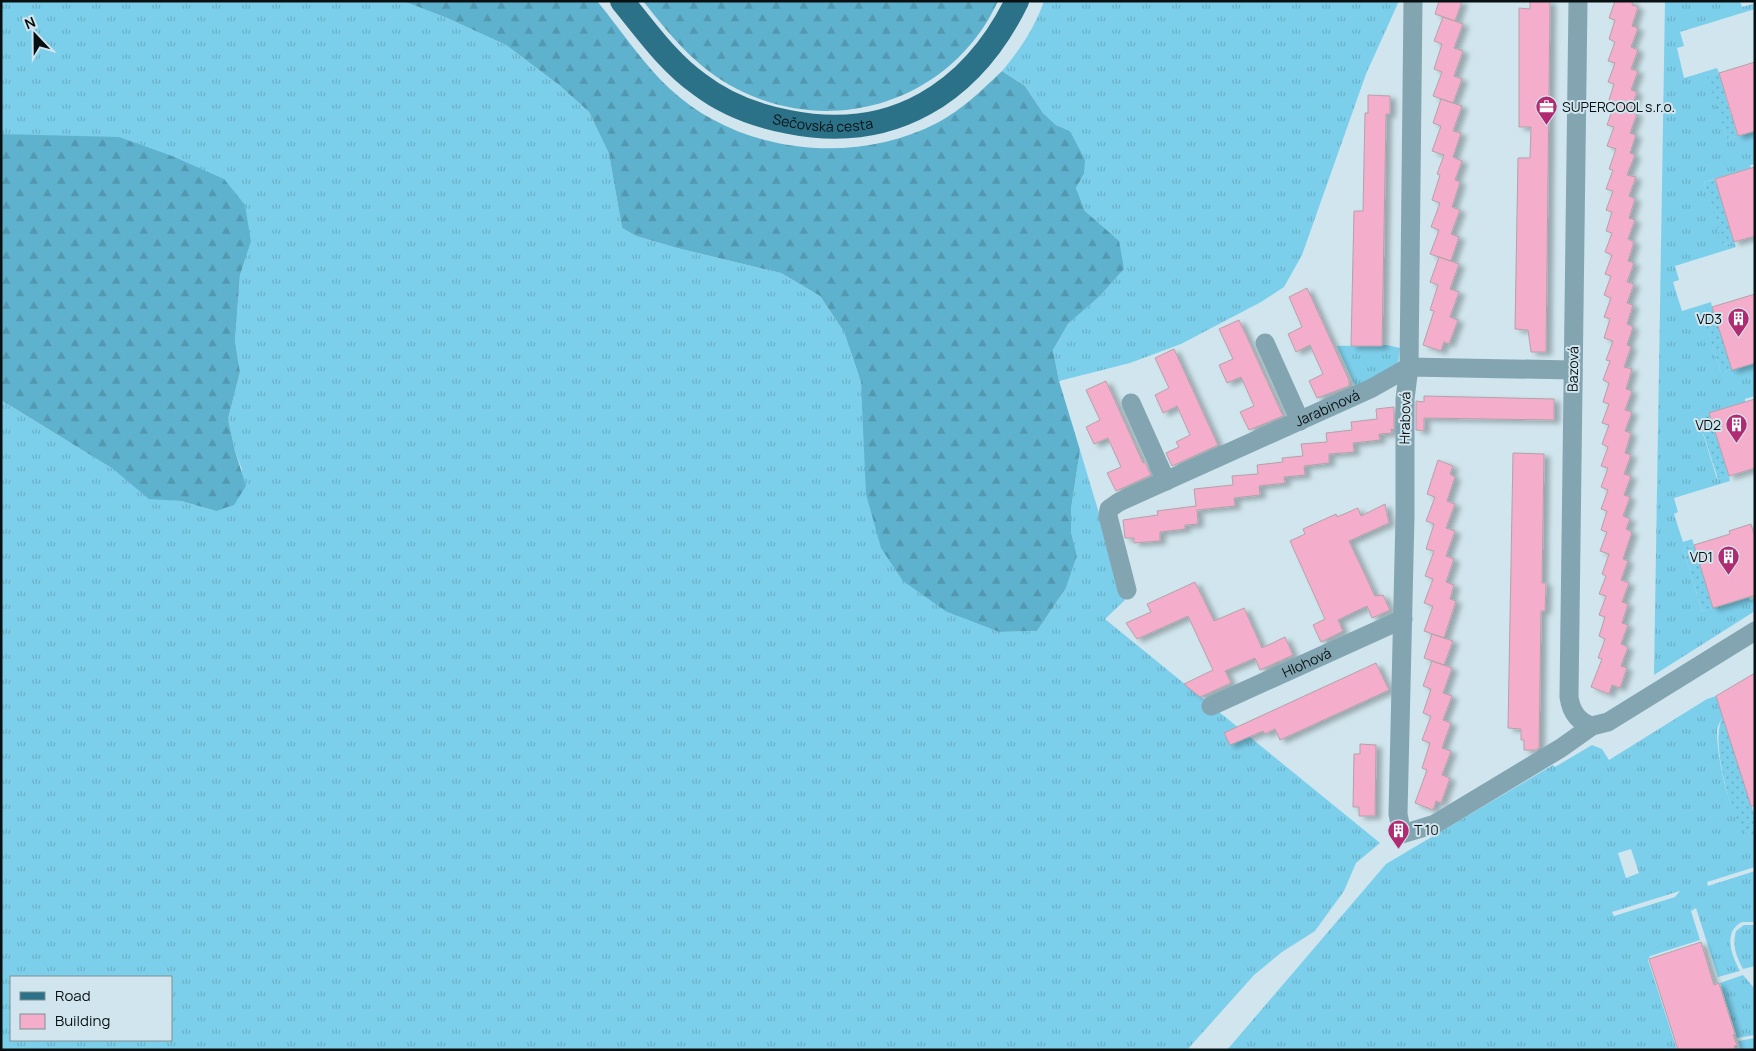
<svg xmlns="http://www.w3.org/2000/svg" width="1756" height="1051" viewBox="0 0 1756 1051" font-family="Manrope,sans-serif">
<style>
.grass{fill:url(#grass-tufts);fill-rule:evenodd}
.forest{fill:url(#forest-firs)}
.garden{fill:url(#garden-dots)}
.building{fill:#f4adca;stroke:#b5a2a9;filter:url(#shadow)}
.lines{fill:none;stroke-linecap:round;stroke-linejoin:round}
.minor{stroke:#83a5b1;stroke-width:19}
.major{stroke:#2b7187;stroke-width:24}
.labels{text-anchor:middle;stroke-width:4;stroke-linejoin:round;paint-order:stroke}
.poi-label{font-size:14px;fill:#091012;stroke:#d0e5ed;text-anchor:end}
.street-label{font-size:14px;fill:#091012;stroke:#d0e5ed}
</style>
<defs>
<pattern id="grass-tufts" width="24" height="20" patternUnits="userSpaceOnUse" patternTransform="scale(1.25)"><rect width="24" height="20" fill="#7ccfeb"/><path d="M3 7l-1-3M5 7V3M7 7l1-3M15 17l-1-3M17 17v-4M19 17l1-3" fill="none" stroke="#6ab1c8"/></pattern>
<pattern id="forest-firs" width="22" height="20" patternUnits="userSpaceOnUse" patternTransform="scale(1.25)"><rect width="22" height="20" fill="#5fb2ce"/><path d="M5 1l3.5 6h-7zM16 11l3.5 6h-7z" fill="#5198b0"/></pattern>
<pattern id="garden-dots" width="8" height="8" patternUnits="userSpaceOnUse" patternTransform="scale(1.25)"><rect width="8" height="8" fill="#7ccfeb"/><path d="M2 2h.1M6 6h.1" fill="none" stroke="#6ab1c8" stroke-width="1.8" stroke-linecap="round"/></pattern>
<filter id="shadow"><feDropShadow dx="5.5" dy="3" stdDeviation="2.5" flood-color="#0004"/></filter>
</defs>
<rect width="100%" height="100%" fill="#d0e5ed"/>
<!-- grass -->
<path class="grass" d="M 1,1 L 403,1 L 447,18 L 506,45 L 559,85 L 589,112 L 609,154 L 622,228 L 636,236 L 677,248 L 781,273 L 820,296 L 844,332 L 861,382 L 864,421 L 947,612 L 999,632 L 1037,631 L 1066,588 L 1077,556 L 1071,532 L 1071,509 L 1080,450 L 1125,600 L 1105,619 L 1380,843 L 1356,863 L 1344,891 L 1315,931 L 1282,952 L 1254,975 L 1187,1050 L 1,1050 L 1,400 L 113,469 L 149,498 L 181,501 L 216,511 L 242,470 L 235,451 L 228,419 L 240,372 L 235,341 L 240,275 L 251,242 L 43,137 L 1,134 ZM 11,977 L 171,977 L 171,1040 L 11,1040 Z
M 1044,1 L 1399,1 L 1366,74 L 1302,255 L 1284,287 L 1261,302 L 1181,344 L 1130,363 L 1059,381 L 1053,350 L 1068,324 L 1100,296 L 1124,269 L 1100,225 L 1085,211 L 1076,188 L 1084,174 L 1070,131 L 1056,125 L 1043,113 L 1025,86 L 1002,71 C 1020,50 1035,27 1044,1 Z
M 1665,1 L 1740,1 L 1742,7 L 1753,4 L 1755,9 L 1680,32 L 1684,46 L 1677,48 L 1684,78 L 1717,68 L 1719,73 L 1708,76 L 1727,139 L 1755,131 L 1755,164 L 1750,165 L 1751,168 L 1704,182 L 1724,245 L 1734,242 L 1736,247 L 1675,266 L 1679,280 L 1673,282 L 1682,311 L 1711,302 L 1712,307 L 1702,311 L 1721,373 L 1755,363 L 1755,396 L 1745,399 L 1745,402 L 1698,417 L 1717,479 L 1729,476 L 1730,481 L 1674,498 L 1678,512 L 1674,514 L 1683,542 L 1692,539 L 1694,545 L 1683,548 L 1702,611 L 1749,597 L 1750,600 L 1755,599 L 1755,611 L 1654,675 Z
M 1387,345 L 1400,348 L 1398,364 L 1356,388 L 1337,346 Z
M 1716,696 C 1717,701 1723,713 1722,718 C 1720,723 1717,726 1717,732 C 1717,758 1730,828 1755,838 L 1755,867 L 1707,882 L 1708,886 L 1755,871 L 1755,922 L 1742,922 C 1722,932 1732,956 1740,971 L 1718,977 L 1696,908 L 1691,911 L 1700,940 L 1650,956 L 1648,960 L 1677,1050 L 1227,1050 L 1386,864 L 1553,765 L 1555,767 L 1592,745 L 1602,749 L 1609,760 L 1707,699 ZM 1631,849 L 1639,873 L 1626,878 L 1618,853 ZM 1680,891 L 1675,897 L 1614,916 L 1612,912 Z
M 1744,925 L 1755,925 L 1755,966 L 1743,969 C 1736,956 1732,946 1736,931 Z
M 1743,975 L 1755,989 L 1755,1035 L 1737,1038 L 1720,983 Z
M 1755,1038 L 1755,1050 L 1741,1050 L 1738,1041 Z"/>
<!-- forest -->
<path class="forest" d="M 403,1 L 597,1 C 621,30 643,64 670,89 C 740,154 854,166 937,123 C 962,110 982,90 1002,71 L 1025,86 L 1043,113 L 1056,125 L 1070,131 L 1085,160 L 1084,174 L 1076,188 L 1085,211 L 1119,241 L 1124,269 L 1100,296 L 1068,324 L 1053,350 L 1059,381 L 1080,450 L 1071,509 L 1071,532 L 1077,556 L 1066,588 L 1037,631 L 999,632 L 947,612 L 903,581 L 881,548 L 866,494 L 861,382 L 844,332 L 820,296 L 781,273 L 677,248 L 636,236 L 622,228 L 609,154 L 589,112 L 559,85 L 506,45 L 447,18 Z
M 643,1 L 998,1 C 952,101 834,139 737,89 C 697,69 670,35 643,1 Z
M 1,134 L 119,137 L 172,156 L 224,179 L 245,205 L 251,242 L 240,275 L 235,341 L 240,372 L 228,419 L 235,451 L 246,486 L 234,505 L 216,511 L 181,501 L 149,499 L 113,469 L 1,400 Z"/>
<!-- garden -->
<path class="garden" d="M 1719,73 L 1728,93 L 1725,94 L 1731,115 L 1734,114 L 1737,123 L 1734,124 L 1738,136 L 1727,139 L 1707,76 Z
M 1715,179 L 1734,242 L 1723,245 L 1704,182 Z
M 1712,307 L 1732,370 L 1721,373 L 1701,310 Z
M 1709,413 L 1729,476 L 1718,479 L 1698,417 Z
M 1694,545 L 1713,608 L 1702,611 L 1683,548 Z
M 1723,717 L 1755,817 L 1755,838 C 1748,835 1744,832 1740,826 C 1728,806 1710,736 1723,717 Z"/>
<!-- building -->
<path class="building" d="M 1439,1 L 1462,1 L 1455,21 L 1435,14 Z
M 1530,1 L 1550,1 L 1546,352 L 1531,352 L 1528,330 L 1515,329 L 1518,158 L 1530,158 L 1531,127 L 1519,127 L 1519,8 L 1530,9 Z
M 1615,1 L 1633,1 L 1632,5 L 1638,7 L 1632,26 L 1638,28 L 1631,47 L 1638,50 L 1631,69 L 1638,71 L 1631,90 L 1637,92 L 1630,111 L 1637,114 L 1630,133 L 1636,135 L 1630,153 L 1635,155 L 1627,175 L 1636,177 L 1629,196 L 1635,199 L 1629,218 L 1635,220 L 1628,239 L 1634,242 L 1628,261 L 1634,263 L 1627,282 L 1634,284 L 1627,303 L 1633,305 L 1627,324 L 1633,327 L 1627,345 L 1631,347 L 1624,367 L 1632,369 L 1626,389 L 1632,391 L 1625,410 L 1632,412 L 1625,431 L 1631,433 L 1625,453 L 1631,455 L 1624,474 L 1631,476 L 1624,495 L 1630,497 L 1623,516 L 1630,519 L 1626,529 L 1632,532 L 1623,559 L 1628,561 L 1621,580 L 1629,583 L 1622,602 L 1628,604 L 1622,623 L 1628,625 L 1621,644 L 1628,647 L 1621,666 L 1627,668 L 1620,688 L 1612,685 L 1609,694 L 1591,687 L 1602,659 L 1598,658 L 1605,639 L 1599,636 L 1605,617 L 1599,615 L 1606,596 L 1599,594 L 1606,576 L 1602,574 L 1609,554 L 1600,551 L 1607,532 L 1601,530 L 1607,511 L 1601,509 L 1608,490 L 1601,487 L 1608,468 L 1601,466 L 1608,447 L 1602,444 L 1609,425 L 1602,423 L 1609,404 L 1603,402 L 1609,383 L 1603,380 L 1610,361 L 1606,360 L 1613,341 L 1604,338 L 1610,319 L 1604,317 L 1611,298 L 1604,295 L 1611,276 L 1605,274 L 1612,255 L 1605,252 L 1612,233 L 1606,231 L 1612,212 L 1606,210 L 1613,191 L 1606,189 L 1613,170 L 1609,169 L 1616,149 L 1607,146 L 1614,127 L 1607,125 L 1614,105 L 1608,103 L 1614,84 L 1608,82 L 1615,63 L 1608,61 L 1615,42 L 1609,39 L 1615,20 L 1609,18 Z
M 1443,17 L 1463,24 L 1454,48 L 1463,51 L 1454,76 L 1462,79 L 1453,103 L 1433,96 L 1442,72 L 1434,69 L 1442,44 L 1434,41 Z
M 1755,62 L 1755,131 L 1738,136 L 1719,73 Z
M 1368,95 L 1390,96 L 1390,114 L 1386,114 L 1382,346 L 1351,346 L 1354,211 L 1363,211 L 1365,113 L 1368,113 Z
M 1441,99 L 1462,106 L 1453,131 L 1461,133 L 1453,157 L 1462,161 L 1455,180 L 1460,182 L 1452,207 L 1460,210 L 1451,234 L 1459,237 L 1451,261 L 1430,254 L 1439,230 L 1431,227 L 1440,203 L 1432,200 L 1440,175 L 1437,174 L 1444,155 L 1432,151 L 1441,126 L 1433,123 Z
M 1755,167 L 1755,236 L 1734,242 L 1715,179 Z
M 1439,257 L 1459,264 L 1450,289 L 1459,292 L 1450,317 L 1458,320 L 1449,344 L 1444,342 L 1441,351 L 1423,345 L 1434,311 L 1430,310 L 1438,285 L 1430,282 Z
M 1307,288 L 1349,380 L 1349,386 L 1317,398 L 1309,381 L 1323,374 L 1310,345 L 1296,352 L 1288,334 L 1302,327 L 1289,297 Z
M 1755,294 L 1755,363 L 1732,370 L 1712,307 Z
M 1239,320 L 1283,416 L 1249,430 L 1240,412 L 1254,406 L 1241,377 L 1227,383 L 1219,365 L 1233,359 L 1219,329 Z
M 1174,349 L 1218,445 L 1172,466 L 1166,453 L 1179,447 L 1176,442 L 1190,435 L 1177,406 L 1163,413 L 1155,395 L 1169,388 L 1155,358 Z
M 1106,381 L 1143,463 L 1145,462 L 1151,475 L 1116,491 L 1107,473 L 1121,467 L 1108,438 L 1094,444 L 1086,427 L 1100,420 L 1086,390 Z
M 1424,396 L 1554,399 L 1554,420 L 1424,418 L 1424,431 L 1416,430 L 1416,401 L 1424,402 Z
M 1755,399 L 1755,468 L 1729,476 L 1709,413 Z
M 1394,407 L 1394,430 L 1391,429 L 1392,433 L 1379,434 L 1380,440 L 1353,443 L 1354,452 L 1329,454 L 1329,463 L 1304,466 L 1305,475 L 1284,477 L 1285,483 L 1259,486 L 1260,495 L 1234,498 L 1235,506 L 1197,510 L 1198,524 L 1185,525 L 1185,529 L 1160,532 L 1160,541 L 1134,543 L 1134,538 L 1125,538 L 1123,520 L 1158,515 L 1157,511 L 1196,506 L 1194,489 L 1233,485 L 1232,476 L 1258,474 L 1257,465 L 1283,462 L 1282,458 L 1303,456 L 1301,444 L 1327,442 L 1326,433 L 1352,430 L 1351,422 L 1377,419 L 1376,409 Z
M 1513,453 L 1544,454 L 1542,583 L 1546,583 L 1545,611 L 1541,611 L 1539,748 L 1536,750 L 1524,750 L 1524,740 L 1521,740 L 1521,729 L 1508,728 Z
M 1438,460 L 1453,466 L 1450,474 L 1455,477 L 1447,501 L 1455,504 L 1446,528 L 1455,531 L 1446,556 L 1454,559 L 1446,582 L 1454,585 L 1450,599 L 1456,601 L 1444,638 L 1424,631 L 1433,606 L 1424,603 L 1433,579 L 1425,576 L 1434,551 L 1426,549 L 1434,524 L 1426,521 L 1435,497 L 1427,494 Z
M 1385,504 L 1389,523 L 1349,541 L 1375,596 L 1383,595 L 1390,610 L 1372,618 L 1367,606 L 1352,613 L 1338,620 L 1343,631 L 1321,642 L 1313,625 L 1325,619 L 1290,541 L 1305,534 L 1303,529 L 1336,514 L 1337,517 L 1358,508 L 1361,516 Z
M 1751,524 L 1755,538 L 1755,595 L 1713,608 L 1694,545 L 1730,534 L 1729,531 Z
M 1195,582 L 1214,621 L 1244,608 L 1262,648 L 1285,637 L 1293,655 L 1260,670 L 1255,658 L 1225,671 L 1231,683 L 1200,697 L 1184,684 L 1213,670 L 1188,616 L 1137,639 L 1126,623 L 1151,612 L 1147,604 Z
M 1432,634 L 1453,641 L 1444,665 L 1424,658 Z
M 1432,661 L 1452,668 L 1443,693 L 1452,696 L 1443,720 L 1451,723 L 1442,748 L 1451,751 L 1442,775 L 1450,778 L 1441,803 L 1436,801 L 1433,810 L 1415,803 L 1427,770 L 1422,768 L 1430,743 L 1422,740 L 1431,716 L 1423,713 L 1431,689 L 1423,686 Z
M 1376,663 L 1389,690 L 1280,740 L 1275,729 L 1265,734 L 1263,731 L 1230,745 L 1224,733 Z
M 1755,673 L 1755,806 L 1751,806 L 1716,696 Z
M 1360,744 L 1376,745 L 1375,816 L 1359,816 L 1359,807 L 1353,807 L 1354,754 L 1360,754 Z
M 1701,942 L 1714,985 L 1719,983 L 1735,1034 L 1733,1035 L 1737,1045 L 1734,1046 L 1735,1050 L 1678,1050 L 1649,959 Z"/>
<g class="lines">
<!-- minor -->
<g class="minor">
<path d="M 1413,1 L 1409,367 L 1405,399 L 1405,516 L 1398,814 L 1402,834 L 1435,824 L 1561,748 L 1592,726 L 1608,722 L 1755,631"/>
<path d="M 1578,1 L 1569,697 C 1571,711 1578,722 1592,726"/>
<path d="M 1265,343 L 1300,421"/>
<path d="M 1131,403 L 1166,481"/>
<path id="s1" d="M 1127,590 L 1108,516 L 1109,509 L 1119,502 L 1372,388 L 1409,367 L 1573,370"/>
<path id="s2" d="M 1211,706 L 1403,619"/>
</g>
<!-- major -->
<path class="major" id="s3" d="M 622,1 C 646,30 668,62 699,84 C 725,104 757,116 789,122 C 892,143 972,93 1017,1"/>
</g>
<!-- icons -->
<defs>
<symbol id="office-pin" viewBox="-11 -11 22 30"><path d="M0 17L-7.5 6A9.5 9.5 0 1 1 7.5 6Z" fill="#b02b71" stroke="#d0e5ed"/><path d="M-6-3h4V-5.5h4V-3h4V5H-6ZM-1-4.5V-3h2v-1.5ZM-6 0V1H6V0Z" fill="#fff"/></symbol>
<symbol id="building-pin" viewBox="-11 -11 22 30"><path d="M0 17L-7.5 6A9.5 9.5 0 1 1 7.5 6Z" fill="#b02b71" stroke="#d0e5ed"/><path d="M-4-6H4V6H1V3H-1V6H-4ZM-2.5-4.3h1.7v1.8h-1.7ZM.8-4.3h1.7v1.8H.8ZM-2.5-1h1.7V.8h-1.7ZM.8-1h1.7V.8H.8Z" fill="#fff"/></symbol>
</defs>
<g fill-rule="evenodd">
<use href="#office-pin" x="1534" y="94" width="25" height="34"/>
<use href="#building-pin" x="1726" y="306" width="25" height="34"/>
<use href="#building-pin" x="1724" y="412" width="25" height="34"/>
<use href="#building-pin" x="1716" y="544" width="25" height="34"/>
<use href="#building-pin" x="1386" y="818" width="25" height="34"/>
</g>
<g class="labels">
<!-- poi labels -->
<g class="poi-label">
<text x="1562" y="112" text-anchor="start">SUPERCOOL s.r.o.</text>
<text x="1722" y="324">VD3</text>
<text x="1721" y="430">VD2</text>
<text x="1713" y="562">VD1</text>
<text x="1414" y="835" text-anchor="start">T 10</text>
</g>
<!-- street labels -->
<g class="street-label">
<text dy="5" stroke="none"><textPath href="#s3" startOffset="246">Sečovská cesta</textPath></text>
<text transform="translate(1573 369) rotate(-89)" y="5">Bazová</text>
<text dy="5" stroke="none"><textPath href="#s1" startOffset="324">Jarabinová</textPath></text>
<text transform="translate(1405 418) rotate(-89)" y="5">Hrabová</text>
<text dy="5" stroke="none"><textPath href="#s2" startOffset="105">Hlohová</textPath></text>
</g>
</g>
<!-- border -->
<rect width="1756" height="1051" fill="none" stroke="#091012" stroke-width="5"/>
<!-- legend -->
<rect x="10" y="976" width="162" height="65" fill="#d0e5ed" stroke="#809095"/>
<rect x="20" y="992" width="25" height="8" fill="#2b7187" stroke="#809095"/>
<text x="55" y="1001" font-size="15" fill="#091012">Road</text>
<rect x="20" y="1014" width="25" height="15" fill="#f4adca" stroke="#809095"/>
<text x="55" y="1026" font-size="15" fill="#091012">Building</text>
<!-- north arrow -->
<g transform="translate(35 35) rotate(338)" stroke="#d0e5ed" stroke-width="4" paint-order="stroke">
<path d="M0-4L9 19L0 12L-9 19Z" fill="#091012"/>
<text y="-8" font-size="14" font-weight="bold" text-anchor="middle" fill="#091012">N</text>
</g>
</svg>
